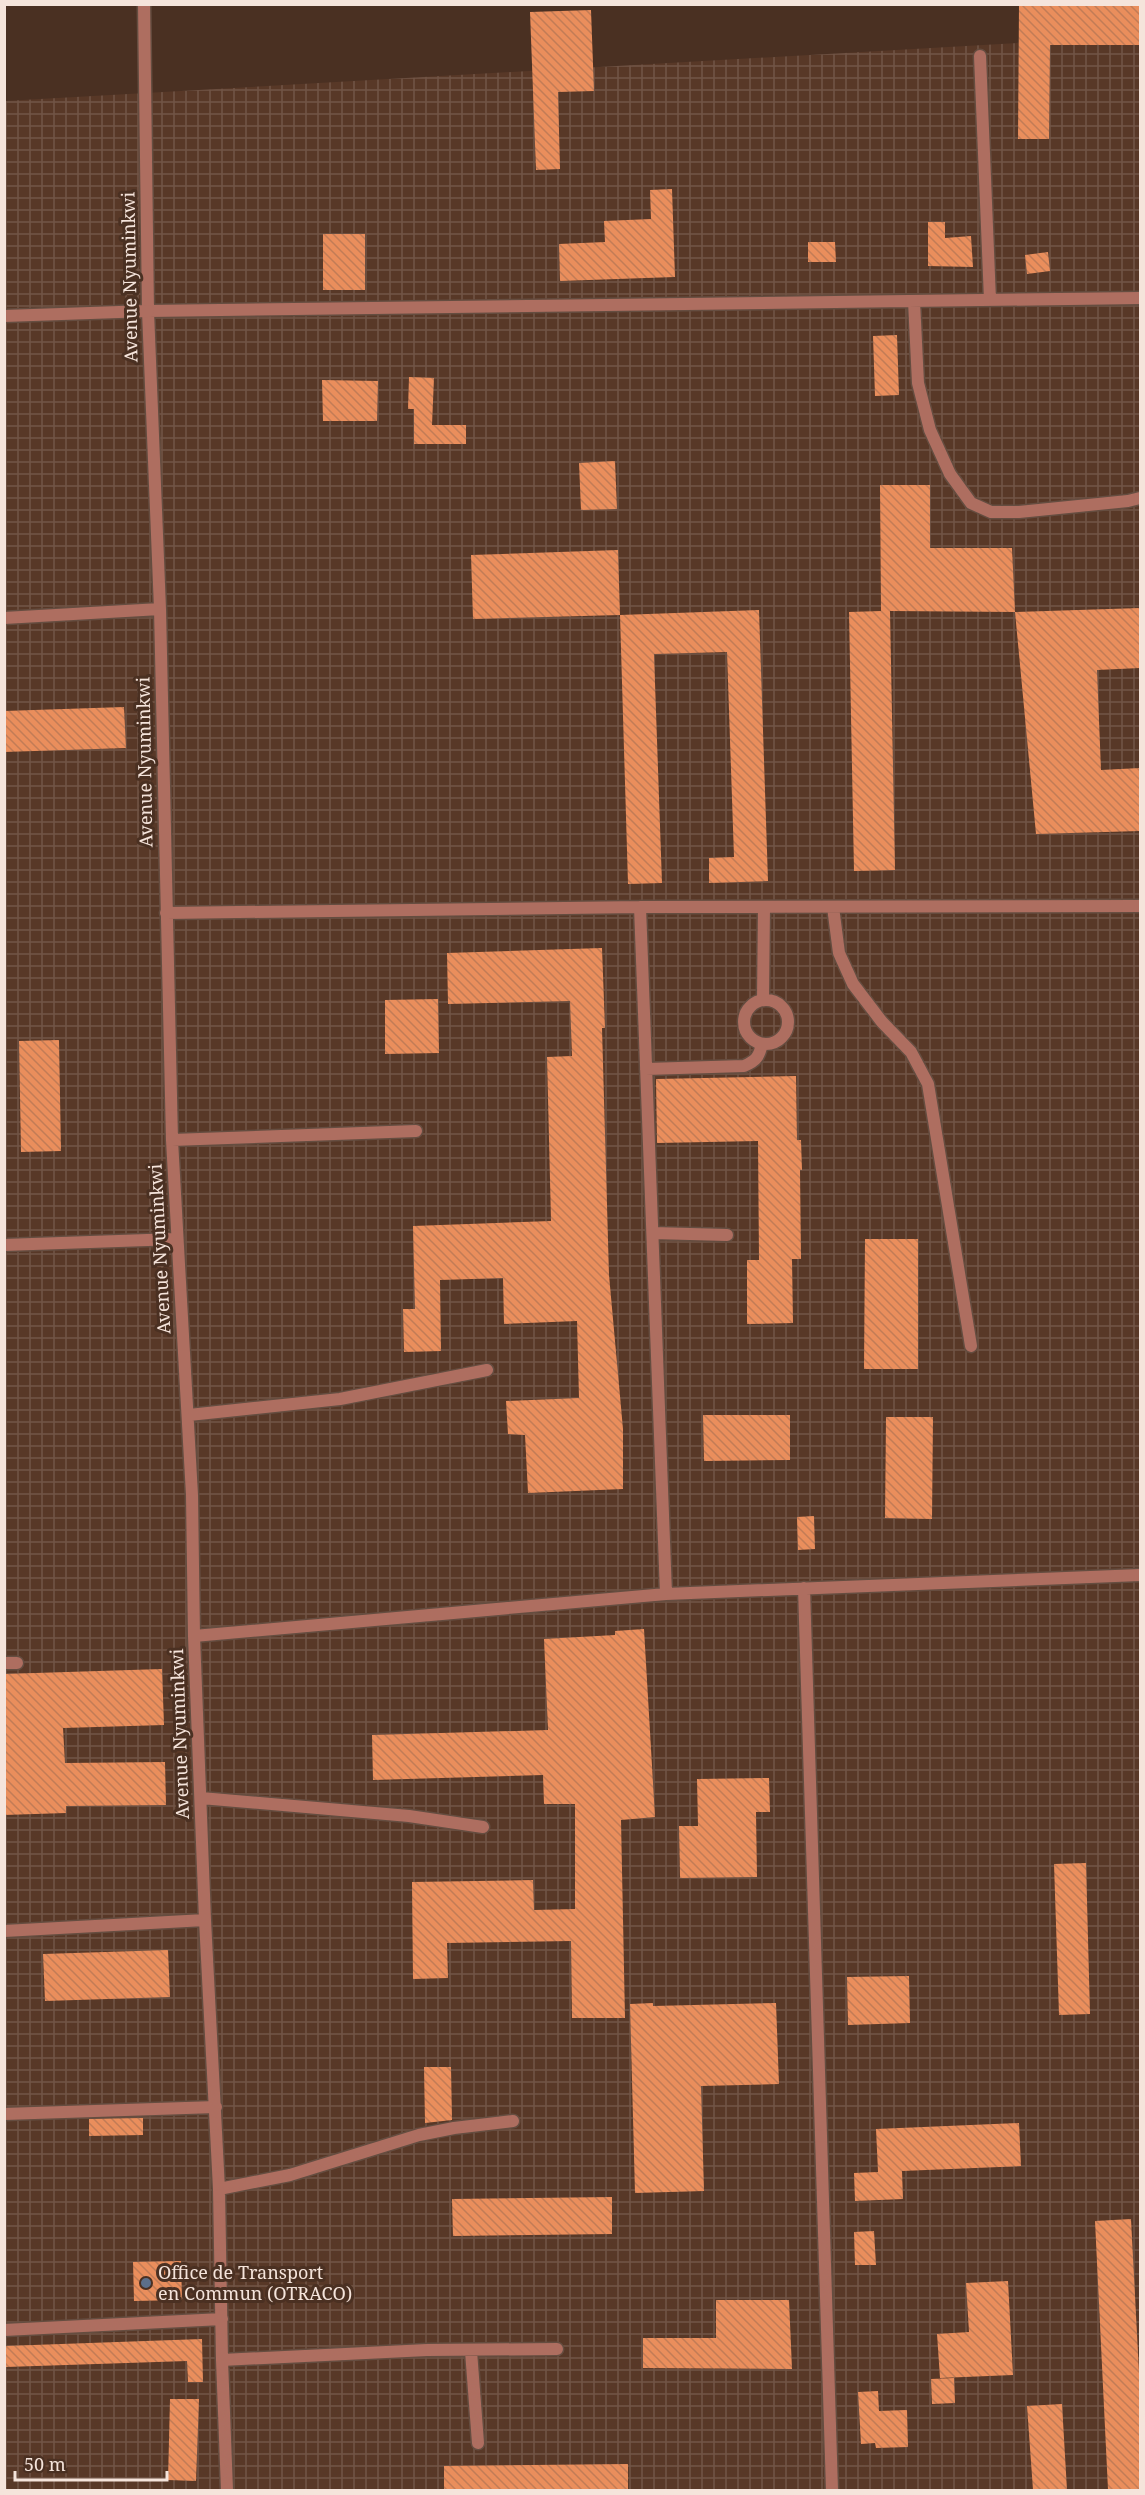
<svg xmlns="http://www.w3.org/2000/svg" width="1145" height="2495" viewBox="0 0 1145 2495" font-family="'Noto Serif',serif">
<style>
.industrial{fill:url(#industrial-grid)}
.building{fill:url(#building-back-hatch)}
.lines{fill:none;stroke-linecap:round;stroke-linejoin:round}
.service-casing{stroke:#654d40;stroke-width:15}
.minor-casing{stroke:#654d40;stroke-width:15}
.service{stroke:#ae6e60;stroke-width:12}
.minor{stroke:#ae6e60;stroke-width:12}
.service-dot{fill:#5c6f8a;stroke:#4a3022;stroke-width:2}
.labels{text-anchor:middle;stroke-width:6;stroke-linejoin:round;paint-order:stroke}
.street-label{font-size:18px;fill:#f5e4db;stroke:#4a3022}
.poi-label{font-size:18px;fill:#f5e4db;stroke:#4a3022;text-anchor:start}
</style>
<defs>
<pattern id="industrial-grid" width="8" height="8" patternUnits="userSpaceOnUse" patternTransform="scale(1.5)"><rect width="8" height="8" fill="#583827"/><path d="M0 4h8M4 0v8" fill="none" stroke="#715546"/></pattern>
<pattern id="building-back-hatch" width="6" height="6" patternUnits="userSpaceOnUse" patternTransform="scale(1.5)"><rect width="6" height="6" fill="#ea8e5c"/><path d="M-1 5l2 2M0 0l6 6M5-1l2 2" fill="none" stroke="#c27c56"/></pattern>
</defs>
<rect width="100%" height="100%" fill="#4a3022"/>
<!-- industrial -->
<path class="industrial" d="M 1140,36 L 1140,2490 L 5,2490 L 5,101 Z"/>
<!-- building -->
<path class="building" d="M 1019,4 L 1140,4 L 1140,45 L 1050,45 L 1049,139 L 1018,139 Z
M 591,10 L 594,91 L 558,92 L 560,169 L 536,170 L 530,12 Z
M 672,189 L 675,277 L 560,281 L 559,244 L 605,242 L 604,221 L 651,219 L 650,190 Z
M 928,222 L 945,222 L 945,238 L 971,236 L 973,267 L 928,266 Z
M 323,234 L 365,234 L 365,290 L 323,290 Z
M 808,242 L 835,242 L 836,262 L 808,262 Z
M 1048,252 L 1050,271 L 1027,274 L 1025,255 Z
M 897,335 L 899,395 L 875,396 L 873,336 Z
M 409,377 L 434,378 L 432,425 L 466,425 L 466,444 L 414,444 L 414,409 L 408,409 Z
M 322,380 L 378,381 L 377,421 L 323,421 Z
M 615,461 L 617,509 L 581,510 L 579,463 Z
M 880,485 L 930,485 L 930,548 L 1012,548 L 1015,612 L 890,611 L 895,870 L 854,871 L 849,612 L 881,611 Z
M 618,550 L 620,615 L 473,619 L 471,555 Z
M 1140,608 L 1140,668 L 1097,670 L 1101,770 L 1140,768 L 1140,831 L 1036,834 L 1015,612 Z
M 759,610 L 768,881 L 709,883 L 709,858 L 734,857 L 727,652 L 654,654 L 662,883 L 628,884 L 620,615 Z
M 124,707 L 126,748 L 4,752 L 4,711 Z
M 602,948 L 605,1028 L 602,1028 L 609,1275 L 623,1429 L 623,1489 L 528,1493 L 525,1435 L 508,1434 L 506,1401 L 579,1398 L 577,1321 L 504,1324 L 503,1278 L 440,1280 L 441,1351 L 404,1352 L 403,1309 L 415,1309 L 413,1226 L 551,1221 L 547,1057 L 572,1056 L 570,1001 L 448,1004 L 447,953 Z
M 438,999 L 439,1053 L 385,1054 L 385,1000 Z
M 59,1040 L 61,1151 L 21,1152 L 19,1041 Z
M 796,1076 L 797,1140 L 801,1140 L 802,1170 L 800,1170 L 801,1259 L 792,1259 L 793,1323 L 747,1324 L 747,1260 L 759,1260 L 758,1141 L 657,1143 L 656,1079 Z
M 865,1239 L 918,1239 L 918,1369 L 864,1369 Z
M 703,1415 L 790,1415 L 790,1460 L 704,1461 Z
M 886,1417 L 933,1417 L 932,1519 L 885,1518 Z
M 814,1516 L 815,1549 L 798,1550 L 797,1517 Z
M 644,1629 L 655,1817 L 621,1820 L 625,2018 L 572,2018 L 571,1941 L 447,1943 L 448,1978 L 413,1979 L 412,1882 L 533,1880 L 534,1910 L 575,1909 L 575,1804 L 544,1804 L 543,1775 L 373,1780 L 372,1735 L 548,1730 L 544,1639 L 615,1635 L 615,1631 Z
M 162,1669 L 164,1725 L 63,1728 L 65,1763 L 165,1762 L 166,1805 L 66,1806 L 66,1813 L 4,1815 L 4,1674 Z
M 769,1778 L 770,1812 L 756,1812 L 757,1877 L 680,1878 L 679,1826 L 698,1826 L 697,1779 Z
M 1086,1863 L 1090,2014 L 1059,2015 L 1054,1864 Z
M 168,1950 L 170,1997 L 45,2001 L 43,1954 Z
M 909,1976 L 910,2023 L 848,2025 L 847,1977 Z
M 653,2003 L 653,2006 L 776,2003 L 779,2084 L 701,2086 L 704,2191 L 635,2193 L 630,2004 Z
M 424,2067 L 451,2067 L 452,2120 L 425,2123 Z
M 143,2118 L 143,2135 L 89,2136 L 89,2119 Z
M 1019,2123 L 1021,2166 L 902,2171 L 903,2199 L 855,2201 L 854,2173 L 878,2172 L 876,2129 Z
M 612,2197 L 612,2234 L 453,2236 L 452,2199 Z
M 1131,2219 L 1140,2391 L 1140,2490 L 1108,2490 L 1095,2221 Z
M 874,2231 L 876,2265 L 855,2265 L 854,2232 Z
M 181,2261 L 182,2300 L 134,2301 L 133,2262 Z
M 1008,2281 L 1013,2375 L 940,2378 L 937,2334 L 969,2332 L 966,2283 Z
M 716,2300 L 789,2300 L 792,2369 L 643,2368 L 643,2338 L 716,2338 Z
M 202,2339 L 203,2382 L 188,2382 L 187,2361 L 6,2367 L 5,2346 Z
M 954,2378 L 955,2403 L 932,2404 L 931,2379 Z
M 878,2391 L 879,2411 L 907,2410 L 908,2447 L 876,2448 L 875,2443 L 861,2444 L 858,2392 Z
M 170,2399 L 199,2399 L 196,2481 L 168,2480 Z
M 1062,2404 L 1067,2490 L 1033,2490 L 1027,2406 Z
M 628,2464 L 628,2490 L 444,2490 L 444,2466 Z"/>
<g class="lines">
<defs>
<path id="service" d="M 144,4 L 148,311 L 160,609 L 172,1140 L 192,1495 L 194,1636 L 205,1920 L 219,2189 L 222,2360 L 227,2490
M 980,56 L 990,300
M 914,301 L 918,383 L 930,430 L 950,474 L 971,503 L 991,512 L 1019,512 L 1128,501 L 1140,498
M 148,311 L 1140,298
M 4,618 L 160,609
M 640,907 L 666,1594
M 833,907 L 839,953 L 853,984 L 882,1022 L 911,1052 L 928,1084 L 971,1346
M 166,913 L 640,907 L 1140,906
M 763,999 L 764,907
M744 1022a22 22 0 1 1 44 0a22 22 0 1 1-44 0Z
M 646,1069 L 744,1066 C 756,1061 759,1057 762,1044
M 172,1140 L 416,1131
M 653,1233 L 727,1235
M 4,1245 L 176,1239
M 189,1415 L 340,1399 L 487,1370
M 804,1588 L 832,2490
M 194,1636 L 666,1594 L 1140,1575
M 4,1663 L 17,1663
M 201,1798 L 409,1816 L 483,1827
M 4,1931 L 205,1920
M 4,2114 L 216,2107
M 219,2189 L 290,2175 L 419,2135 L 454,2128 L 513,2121
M 4,2330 L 222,2319
M 471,2351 L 478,2443
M 222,2360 L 427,2350 L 557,2349"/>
<path id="minor" d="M 4,316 L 148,311"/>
</defs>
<!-- service casing -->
<use href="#service" class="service-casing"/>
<!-- minor casing -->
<use href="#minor" class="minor-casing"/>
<!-- service -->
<use href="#service" class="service"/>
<!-- minor -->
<use href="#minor" class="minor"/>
</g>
<!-- markers -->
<circle class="service-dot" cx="146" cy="2283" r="6"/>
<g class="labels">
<!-- street labels -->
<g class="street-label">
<text transform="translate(130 277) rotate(-91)" y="6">Avenue Nyuminkwi</text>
<text transform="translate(145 762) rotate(-91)" y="6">Avenue Nyuminkwi</text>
<text transform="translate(160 1249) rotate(-93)" y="6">Avenue Nyuminkwi</text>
<text transform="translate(180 1734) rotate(-92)" y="6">Avenue Nyuminkwi</text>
</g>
<!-- poi labels -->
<g class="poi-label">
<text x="158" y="2279">Office de Transport<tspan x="158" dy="21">en Commun (OTRACO)</tspan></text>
</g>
</g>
<!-- border -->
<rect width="1145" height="2495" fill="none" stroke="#f5e4db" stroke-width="12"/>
<!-- scale -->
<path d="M15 2471v9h152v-9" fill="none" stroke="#f5e4db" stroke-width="3"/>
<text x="24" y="2471" font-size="18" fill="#f5e4db" stroke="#4a3022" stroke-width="4.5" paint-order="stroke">50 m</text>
</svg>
